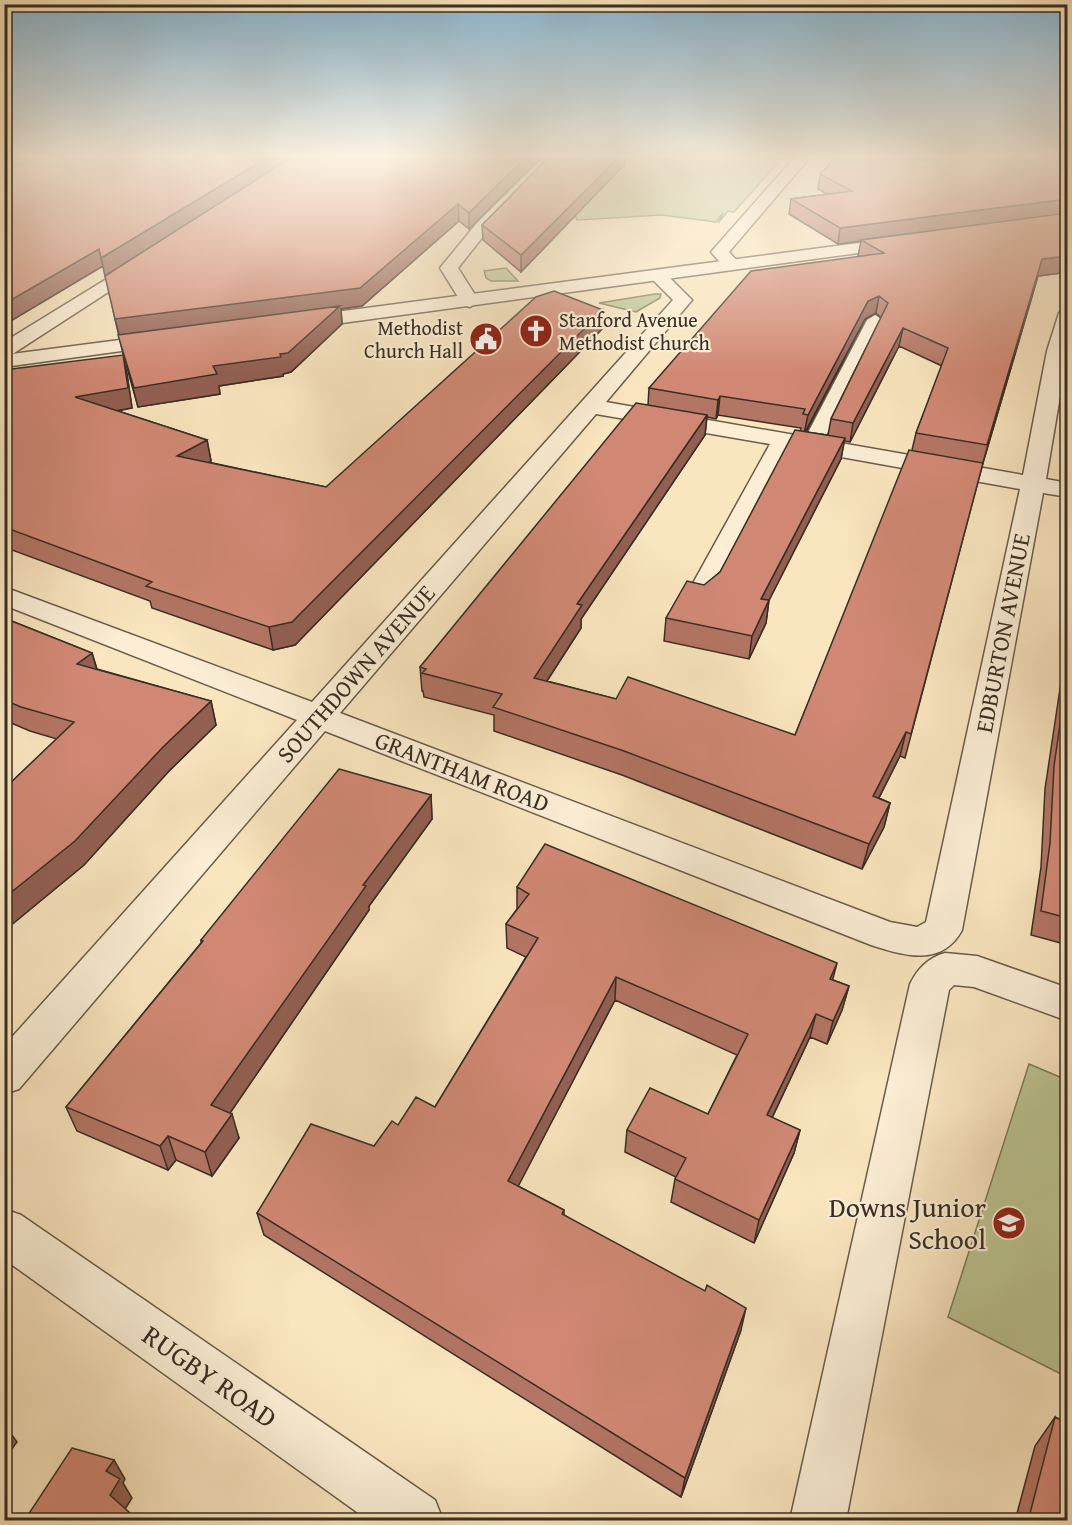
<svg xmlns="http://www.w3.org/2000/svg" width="1072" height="1525" viewBox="0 0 1072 1525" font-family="'Gentium Book Plus',serif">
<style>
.green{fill:#bcc592;stroke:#7a7a5b;stroke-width:1.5}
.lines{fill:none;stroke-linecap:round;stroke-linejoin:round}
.service-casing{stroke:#685c4a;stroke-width:4}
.minor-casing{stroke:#685c4a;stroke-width:3}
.tertiary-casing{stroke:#685c4a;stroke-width:3}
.service{fill:#fbeed5;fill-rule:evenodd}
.minor{fill:#fbeed5;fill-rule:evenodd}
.tertiary{fill:#fbeed5;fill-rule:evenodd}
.wall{fill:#b37564;stroke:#372e24;stroke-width:1.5;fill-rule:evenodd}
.shaded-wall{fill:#925f51;stroke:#372e24;stroke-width:1.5}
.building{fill:#d08874;stroke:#372e24;stroke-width:1.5}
.labels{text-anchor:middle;stroke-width:4.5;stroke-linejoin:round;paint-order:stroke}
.far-poi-label{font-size:20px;fill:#372e24;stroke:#fbeed5;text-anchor:start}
.street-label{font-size:24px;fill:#372e24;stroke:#fbeed5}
.near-poi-label{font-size:28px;fill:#372e24;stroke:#fbeed5;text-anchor:end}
.near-street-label{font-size:28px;fill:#372e24;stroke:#fbeed5}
</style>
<rect width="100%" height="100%" fill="#f9e5be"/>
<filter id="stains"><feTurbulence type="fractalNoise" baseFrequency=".00333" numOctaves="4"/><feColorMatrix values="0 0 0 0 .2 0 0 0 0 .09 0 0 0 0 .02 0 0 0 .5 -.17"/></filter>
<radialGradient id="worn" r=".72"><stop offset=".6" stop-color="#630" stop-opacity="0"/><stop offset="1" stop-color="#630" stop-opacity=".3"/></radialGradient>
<!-- green -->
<path class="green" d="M 570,157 L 783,157 L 734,212 L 728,211 L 718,223 L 723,213 L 716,222 L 662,215 L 577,220 L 575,216 L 520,213 Z
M 506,268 L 518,281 L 491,281 L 486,278 L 484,271 Z
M 655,294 L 661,294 L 660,298 L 636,312 L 599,303 Z
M 1029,1064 L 1067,1080 L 1067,1377 L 948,1317 Z"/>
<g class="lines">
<defs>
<path id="service" d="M 875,315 L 883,320 L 822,444 L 819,448 L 805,448 L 802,444 L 867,320 Z"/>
<path id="minor" d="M 544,157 L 559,157 L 489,229 L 458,268 L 479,301 L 470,307 L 463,305 L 440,268 L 477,223 Z
M 795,157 L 810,157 L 729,252 L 740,264 L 737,268 L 725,268 L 711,252 Z
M 144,256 L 153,261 L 150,265 L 11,355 L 4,357 L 4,342 Z
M 657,270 L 663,271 L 692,300 L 606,402 L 1023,475 L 1047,351 L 1059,313 L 1068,307 L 1068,349 L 1046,479 L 1068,483 L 1068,497 L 1043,493 L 962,930 C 942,967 904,956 871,945 L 325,731 L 19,1089 L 4,1094 L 4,1046 L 297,720 L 4,605 L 4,587 L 312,702 L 673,300 L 648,275 ZM 596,414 L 770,444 L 687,594 L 691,600 L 701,602 L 711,600 L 715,594 L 791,448 L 1020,489 L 926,922 L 917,927 L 890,922 L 340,713 Z
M 945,953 L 977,956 L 1068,988 L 1068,1021 L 974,987 L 954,985 L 949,990 L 846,1520 L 790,1520 L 910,984 C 918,968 928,958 945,953 Z
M 4,1209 L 21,1215 L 435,1500 L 443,1520 L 368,1520 L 4,1259 Z"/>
<path id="tertiary" d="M 904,237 L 910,238 L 912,242 L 910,246 L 298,329 L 288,323 L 298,317 Z
M 166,334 L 173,336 L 176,340 L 173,344 L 4,367 L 4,355 Z"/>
</defs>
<!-- service casing -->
<use href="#service" class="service-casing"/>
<!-- minor casing -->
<use href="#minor" class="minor-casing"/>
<!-- tertiary casing -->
<use href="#tertiary" class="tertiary-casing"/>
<!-- service -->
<use href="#service" class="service"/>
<!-- minor -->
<use href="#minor" class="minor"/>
<!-- tertiary -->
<use href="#tertiary" class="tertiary"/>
</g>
<!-- wall -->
<path class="wall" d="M 4,157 L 541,157 L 469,229 L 459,221 L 362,306 L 341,309 L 342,324 L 291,372 L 283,374 L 283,376 L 219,386 L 220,394 L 138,407 L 123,354 L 103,266 L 4,325 Z
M 549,157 L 625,157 L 624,165 L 521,272 L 483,240 L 482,225 Z
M 837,157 L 930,157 L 923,160 L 929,161 L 934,159 L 930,157 L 1068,157 L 1068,272 L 1038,276 L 983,463 L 905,758 L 900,756 L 879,798 L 890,803 L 884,827 L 862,869 L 622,775 L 494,731 L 494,715 L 424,697 L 423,691 L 422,691 L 420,667 L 648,405 L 649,388 L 859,256 L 858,256 L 861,241 L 838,244 L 789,214 L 791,199 L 827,194 L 818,189 L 820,174 ZM 876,313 L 881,318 L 831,419 L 828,435 L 806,432 L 865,319 ZM 899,346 L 942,366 L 916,433 L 912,450 L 795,735 L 616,699 L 547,681 L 581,628 L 581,619 L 705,435 L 707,417 L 716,419 L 718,415 L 801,428 L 800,431 L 720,572 L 666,618 L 664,641 L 749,659 L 766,623 L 769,600 L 841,459 L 844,441 L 850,442 Z
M 603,310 L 603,328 L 295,645 L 273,650 L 152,608 L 150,601 L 4,547 L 4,370 L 127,374 L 132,408 L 118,411 L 207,440 L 211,461 L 208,462 L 326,487 Z
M 4,618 L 92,653 L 97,669 L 211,701 L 216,725 L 169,771 L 84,865 L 4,931 L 4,789 L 57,739 L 30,731 L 4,720 Z
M 1068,635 L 1068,945 L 1031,935 L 1041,867 L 1045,789 Z
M 431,795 L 432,819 L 369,906 L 369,910 L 230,1113 L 239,1138 L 212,1176 L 176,1160 L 168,1170 L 77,1131 L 66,1107 L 201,943 L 201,940 Z
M 517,887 L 833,980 L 849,986 L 842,1010 L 827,1044 L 810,1037 L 772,1118 L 800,1130 L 794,1153 L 754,1243 L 671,1202 L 675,1179 L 676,1177 L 625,1152 L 627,1130 L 708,1114 L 737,1055 L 615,1000 L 518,1186 L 564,1210 L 564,1215 L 741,1330 L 681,1497 L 264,1235 L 257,1213 L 374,1146 L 398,1125 L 435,1107 L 526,957 L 507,948 L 506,924 L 517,909 Z
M 1055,1417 L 1068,1521 L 1015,1521 L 1035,1446 Z"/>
<!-- shaded-wall -->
<path class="shaded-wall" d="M 8,157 L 44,157 L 4,175 L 4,158 Z
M 268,157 L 293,157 L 105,276 L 101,258 Z
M 526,157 L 541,157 L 469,229 L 469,213 Z
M 619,157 L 625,157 L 624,165 L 521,272 L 521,255 Z
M 921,157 L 930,157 L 920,162 Z
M 1068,199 L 1068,214 L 861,240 L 861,241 L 838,244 L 840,228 Z
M 458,204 L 459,221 L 362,306 L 341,309 L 342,324 L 291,372 L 283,374 L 283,376 L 219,386 L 220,394 L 138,407 L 115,319 Z
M 99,249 L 103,266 L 4,325 L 4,304 Z
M 1068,256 L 1068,272 L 1038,276 L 982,466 L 1042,259 Z
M 879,296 L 876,313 L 865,319 L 804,434 L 808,415 L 868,301 Z
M 603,310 L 603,328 L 295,645 L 273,650 L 269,627 Z
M 903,328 L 899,346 L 850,442 L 853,423 Z
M 123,355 L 127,374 L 132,408 L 80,417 L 75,397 Z
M 720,396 L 718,415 L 716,419 L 718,400 Z
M 707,415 L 705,435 L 581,619 L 581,628 L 534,701 L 534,678 L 577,604 Z
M 845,438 L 841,459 L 758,622 L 761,599 Z
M 207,440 L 211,461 L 182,477 L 177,456 Z
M 769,600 L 766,623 L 749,659 L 752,636 Z
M 92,653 L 99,677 L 77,664 Z
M 211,701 L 216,725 L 169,771 L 84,865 L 4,931 L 4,898 Z
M 906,732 L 900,756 L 867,821 L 873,796 Z
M 431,795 L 432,819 L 369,906 L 369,910 L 219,1129 L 211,1105 L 363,885 Z
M 890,803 L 884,827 L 862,869 L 869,844 Z
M 837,963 L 831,986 L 830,979 Z
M 616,977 L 615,1000 L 509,1204 L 508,1181 Z
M 849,986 L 842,1010 L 827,1044 L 833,1021 Z
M 816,1014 L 810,1037 L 762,1139 L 767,1115 Z
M 232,1114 L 239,1138 L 212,1176 L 205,1152 Z
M 800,1130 L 794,1153 L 754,1243 L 759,1220 Z
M 168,1136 L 176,1160 L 168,1170 L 160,1146 Z
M 746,1308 L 741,1330 L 681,1497 L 685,1478 Z
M 4,1424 L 17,1442 L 4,1460 Z
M 114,1460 L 125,1479 L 123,1483 L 132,1498 L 122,1514 L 110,1495 L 106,1471 Z"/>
<!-- building -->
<path class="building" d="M 39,157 L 268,157 L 101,258 L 99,249 L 4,304 L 4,172 Z
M 292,157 L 526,157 L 469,213 L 458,204 L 360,288 L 115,319 L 105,276 Z
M 549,157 L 619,157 L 521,255 L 482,225 Z
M 837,157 L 884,157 L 929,161 L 936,159 L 937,157 L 1068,157 L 1068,199 L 840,228 L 791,199 L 852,191 L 820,174 Z
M 1068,213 L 1068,256 L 1042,259 L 987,445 L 916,433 L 948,348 L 903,328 L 853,423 L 831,419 L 888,303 L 879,296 L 868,301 L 808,415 L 803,414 L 805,409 L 720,396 L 718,400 L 649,388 L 751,271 L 884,253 L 861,240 Z
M 554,291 L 603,310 L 292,622 L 269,627 L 146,586 L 152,582 L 4,527 L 4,370 L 123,355 L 128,388 L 75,397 L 207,440 L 177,456 L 326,487 L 536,297 Z
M 340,306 L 288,353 L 280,354 L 281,357 L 213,366 L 217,374 L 134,388 L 118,335 Z
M 636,403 L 707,415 L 577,604 L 582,605 L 534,678 L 616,699 L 628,677 L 795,735 L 909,450 L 983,463 L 911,734 L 906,732 L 873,796 L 890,803 L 869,844 L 624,751 L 493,707 L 502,694 L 422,673 L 426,669 L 420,667 Z
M 795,430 L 845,438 L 761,599 L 769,600 L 752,636 L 666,618 L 687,581 L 704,585 L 720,572 Z
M 4,618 L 92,653 L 77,664 L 211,701 L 163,747 L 75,841 L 4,898 L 4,789 L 74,722 L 21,707 L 4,700 Z
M 1068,668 L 1068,918 L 1041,911 L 1050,843 L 1054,766 Z
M 339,769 L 431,795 L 363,885 L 366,886 L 211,1105 L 232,1114 L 205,1152 L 168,1136 L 160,1146 L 66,1107 L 203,941 L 201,940 Z
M 545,844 L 837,963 L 830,979 L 849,986 L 833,1021 L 816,1014 L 767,1115 L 800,1130 L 759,1220 L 675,1179 L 686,1158 L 627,1130 L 650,1088 L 708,1114 L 748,1034 L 616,977 L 508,1181 L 564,1210 L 562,1214 L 705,1291 L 707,1285 L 746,1308 L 685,1478 L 257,1213 L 311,1124 L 374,1146 L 392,1121 L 398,1125 L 416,1097 L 435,1107 L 538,938 L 506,924 L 529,894 L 517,887 Z
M 1055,1417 L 1068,1423 L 1068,1521 L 1028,1521 Z
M 72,1448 L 114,1460 L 106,1471 L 120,1479 L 110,1495 L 139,1521 L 30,1521 L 26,1518 Z"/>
<!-- sky -->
<linearGradient id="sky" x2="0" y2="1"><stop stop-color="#8ab8d4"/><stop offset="0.42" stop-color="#fcf3e2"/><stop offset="1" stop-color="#fcf3e2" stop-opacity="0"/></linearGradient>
<rect width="1072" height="371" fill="url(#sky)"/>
<!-- icons -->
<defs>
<symbol id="church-disc" viewBox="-11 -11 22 22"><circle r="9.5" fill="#8f2418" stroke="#fbeed5"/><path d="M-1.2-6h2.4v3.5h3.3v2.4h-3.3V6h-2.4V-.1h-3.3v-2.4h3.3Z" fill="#fff"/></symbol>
<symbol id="civic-disc" viewBox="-11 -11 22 22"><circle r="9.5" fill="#8f2418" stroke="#fbeed5"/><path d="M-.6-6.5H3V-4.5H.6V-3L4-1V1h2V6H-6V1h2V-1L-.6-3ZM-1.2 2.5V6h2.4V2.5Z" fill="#fff"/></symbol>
<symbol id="school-disc" viewBox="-11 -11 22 22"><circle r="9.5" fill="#8f2418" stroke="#fbeed5"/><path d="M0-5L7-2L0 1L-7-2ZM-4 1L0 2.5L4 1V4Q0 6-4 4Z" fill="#fff"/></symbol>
</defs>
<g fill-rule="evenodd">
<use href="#church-disc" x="517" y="312" width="38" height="38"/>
<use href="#civic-disc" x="467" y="320" width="38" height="38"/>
<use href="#school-disc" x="990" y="1204" width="38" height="38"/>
</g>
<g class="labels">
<!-- far-poi labels -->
<g class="far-poi-label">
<text x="559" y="327">Stanford Avenue<tspan x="559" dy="23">Methodist Church</tspan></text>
<text x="463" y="335" text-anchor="end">Methodist<tspan x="463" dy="23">Church Hall</tspan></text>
</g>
<!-- street labels -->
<g class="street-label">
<text transform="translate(1003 633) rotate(-79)" y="8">EDBURTON AVENUE</text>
<text transform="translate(356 674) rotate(-49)" y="8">SOUTHDOWN AVENUE</text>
<text transform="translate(462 772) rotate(21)" y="8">GRANTHAM ROAD</text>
</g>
<!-- near-poi labels -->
<g class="near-poi-label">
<text x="986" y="1217">Downs Junior<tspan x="986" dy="32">School</tspan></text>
</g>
<!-- near-street labels -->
<g class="near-street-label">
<text transform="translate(210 1376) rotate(35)" y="10">RUGBY ROAD</text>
</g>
</g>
<!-- margin -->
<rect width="1072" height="1525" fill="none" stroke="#f9e5be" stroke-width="24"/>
<rect x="6" y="6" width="1060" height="1513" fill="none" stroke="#372e24" stroke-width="3"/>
<rect x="12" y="12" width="1048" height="1501" fill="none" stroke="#372e24" stroke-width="1.5"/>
<rect width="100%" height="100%" filter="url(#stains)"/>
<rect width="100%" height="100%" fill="url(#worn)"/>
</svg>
